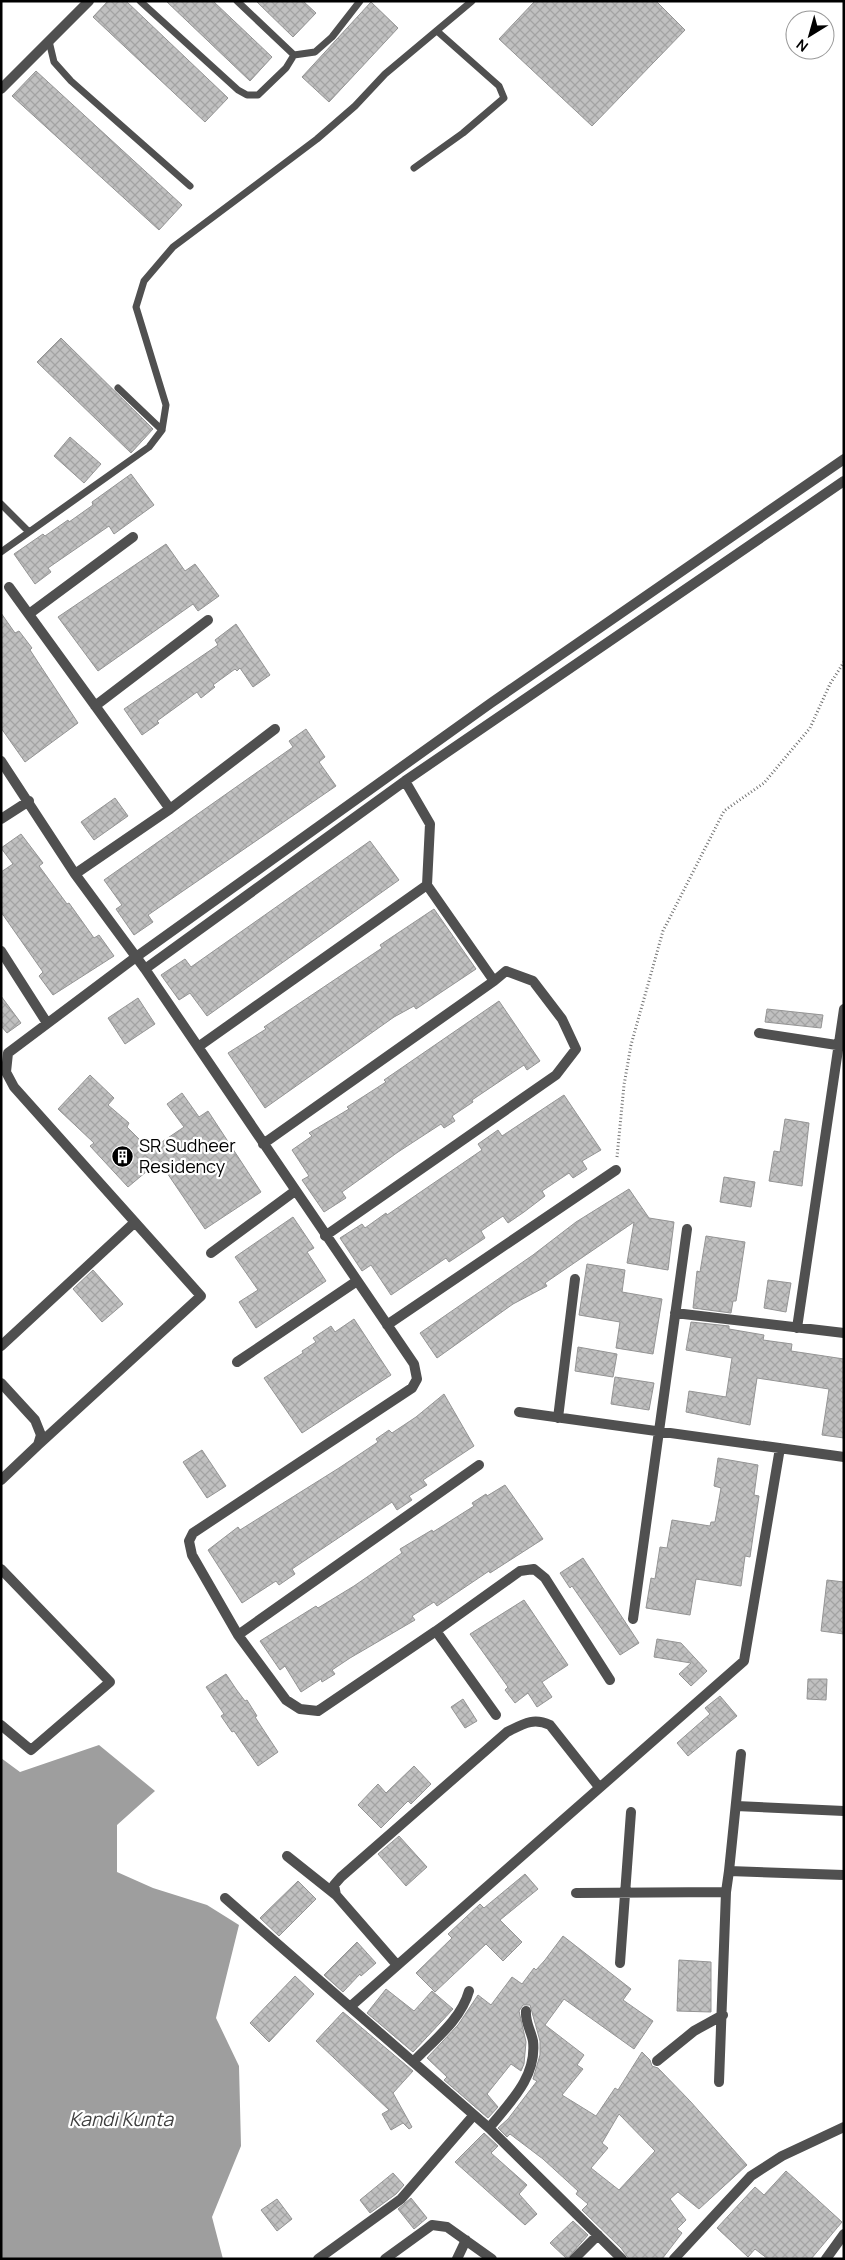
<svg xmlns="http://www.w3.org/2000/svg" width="845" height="2260" viewBox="0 0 845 2260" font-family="Manrope,sans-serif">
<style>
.water{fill:#9e9e9e}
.building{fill:url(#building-cross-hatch);stroke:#949494;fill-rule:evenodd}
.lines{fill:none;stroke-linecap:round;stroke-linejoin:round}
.path{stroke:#727272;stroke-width:3;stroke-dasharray:1 2.5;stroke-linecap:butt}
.lane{stroke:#505050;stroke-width:7}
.street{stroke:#505050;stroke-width:10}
.labels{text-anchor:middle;stroke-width:4.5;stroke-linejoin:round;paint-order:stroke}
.poi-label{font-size:18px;fill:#000;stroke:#fff;text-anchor:start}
.water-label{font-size:19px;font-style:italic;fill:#3f3f3f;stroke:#fff}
</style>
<defs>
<pattern id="building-cross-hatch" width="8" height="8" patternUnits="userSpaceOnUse" patternTransform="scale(1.25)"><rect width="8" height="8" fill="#c0c0c0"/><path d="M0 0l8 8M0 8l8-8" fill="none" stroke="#a3a3a3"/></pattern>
</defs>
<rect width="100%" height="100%" fill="#fff"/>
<!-- water -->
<path class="water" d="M 99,1745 L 155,1791 L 117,1825 L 117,1872 L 153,1888 L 207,1905 L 239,1925 L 216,2018 L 239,2066 L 241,2146 L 212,2217 L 223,2259 L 1,2259 L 1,1758 L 20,1772 Z"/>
<!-- building -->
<path class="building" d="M 108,1 L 126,1 L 228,98 L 205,122 L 93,17 Z
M 166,1 L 213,1 L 272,57 L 250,81 Z
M 256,1 L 303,1 L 316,13 L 293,37 Z
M 535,1 L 656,1 L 685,30 L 592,126 L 499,39 Z
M 371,2 L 398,28 L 329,102 L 302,77 Z
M 36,71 L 182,205 L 159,230 L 12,96 Z
M 61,338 L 153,429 L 131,453 L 37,362 Z
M 70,437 L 101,464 L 84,483 L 54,456 Z
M 131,474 L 154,505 L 114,534 L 109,526 L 48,568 L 51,572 L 35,584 L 14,554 L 43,534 L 45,536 L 68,520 L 69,522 L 93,505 L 92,502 Z
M 166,544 L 185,571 L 195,564 L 219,596 L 198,611 L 193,604 L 98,671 L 58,617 Z
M 1,613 L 15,633 L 19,631 L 32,648 L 30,650 L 78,723 L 25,762 L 1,728 Z
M 236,624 L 270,675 L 253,687 L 240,668 L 237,671 L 235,669 L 213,685 L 215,687 L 201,698 L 197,692 L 157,721 L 159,723 L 142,735 L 124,709 L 218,645 L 215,640 Z
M 306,729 L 325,757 L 319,762 L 336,786 L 148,915 L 153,922 L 134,935 L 116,909 L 122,905 L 104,880 L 293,747 L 289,741 Z
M 115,798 L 128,816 L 94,840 L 81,822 Z
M 21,834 L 43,863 L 39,866 L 67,904 L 69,903 L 94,938 L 99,935 L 114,956 L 53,995 L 39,976 L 43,972 L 1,912 L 1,872 L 13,864 L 1,848 Z
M 370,841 L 399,880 L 207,1016 L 190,993 L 179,1000 L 161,975 L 185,959 L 191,967 Z
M 434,909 L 476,969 L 416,1009 L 414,1006 L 394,1017 L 265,1108 L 228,1053 L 266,1029 L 264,1027 L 382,948 L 380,945 Z
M 1,996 L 21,1023 L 7,1033 L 1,1026 Z
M 138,998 L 155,1024 L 125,1044 L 108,1018 Z
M 499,1001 L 540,1061 L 527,1070 L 524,1065 L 472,1100 L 473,1102 L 452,1116 L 455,1121 L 444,1128 L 441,1124 L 398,1152 L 342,1192 L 346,1198 L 324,1212 L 302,1180 L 309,1176 L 292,1150 L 312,1136 L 309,1133 L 349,1109 L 347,1107 L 386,1082 L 384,1080 Z
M 767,1009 L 823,1015 L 821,1028 L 765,1022 Z
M 90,1075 L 114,1098 L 108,1105 L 129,1123 L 127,1127 L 150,1150 L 184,1127 L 167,1104 L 182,1093 L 199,1117 L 208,1111 L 261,1192 L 205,1229 L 159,1161 L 128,1187 L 90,1146 L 94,1143 L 58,1109 Z
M 564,1095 L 601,1150 L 582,1161 L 587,1169 L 573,1178 L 569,1173 L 542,1191 L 545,1196 L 524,1212 L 508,1223 L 503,1216 L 481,1231 L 485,1238 L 449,1262 L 446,1258 L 391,1295 L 371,1265 L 362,1271 L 340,1238 L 362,1224 L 365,1228 L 386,1213 L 387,1215 L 482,1150 L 478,1144 L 498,1130 L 502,1136 Z
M 785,1119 L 809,1123 L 802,1186 L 769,1181 L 774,1151 L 780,1152 Z
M 724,1177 L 755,1182 L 751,1207 L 720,1202 Z
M 629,1189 L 649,1218 L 674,1222 L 668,1270 L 627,1263 L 634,1222 L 545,1283 L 547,1286 L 513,1304 L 437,1358 L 420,1333 L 533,1255 L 576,1222 Z
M 293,1217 L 314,1248 L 307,1252 L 326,1281 L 256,1328 L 239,1302 L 258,1290 L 235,1257 Z
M 706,1236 L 745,1242 L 736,1301 L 733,1301 L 731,1313 L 693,1308 L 697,1271 L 700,1272 Z
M 587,1264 L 625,1270 L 622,1292 L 662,1299 L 653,1354 L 616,1348 L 620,1322 L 579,1315 Z
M 93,1270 L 123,1304 L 102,1322 L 73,1289 Z
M 768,1280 L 791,1283 L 786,1312 L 764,1308 Z
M 354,1319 L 391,1375 L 302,1433 L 264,1378 L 303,1353 L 302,1351 L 316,1342 L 313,1338 L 331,1326 L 335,1332 Z
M 691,1322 L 729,1326 L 729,1329 L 764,1335 L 763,1340 L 792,1344 L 791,1351 L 844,1359 L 844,1438 L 822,1435 L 829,1389 L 757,1378 L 750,1425 L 686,1412 L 689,1391 L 726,1397 L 732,1358 L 686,1350 Z
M 578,1347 L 617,1354 L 613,1377 L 575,1371 Z
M 615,1377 L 654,1383 L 649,1410 L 611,1404 Z
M 444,1394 L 474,1446 L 423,1480 L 427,1485 L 409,1496 L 412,1500 L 397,1510 L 392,1502 L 292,1569 L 295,1574 L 279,1585 L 276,1581 L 242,1603 L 208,1550 L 238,1527 L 240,1530 L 339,1468 L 378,1442 L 376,1439 L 389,1430 L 392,1433 L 416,1417 Z
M 202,1450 L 226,1486 L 207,1498 L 183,1462 Z
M 718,1458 L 758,1465 L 754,1495 L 759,1496 L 750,1557 L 745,1556 L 741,1586 L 696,1579 L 690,1615 L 646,1608 L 651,1578 L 655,1579 L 660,1547 L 667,1548 L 672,1520 L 710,1526 L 711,1522 L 715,1522 L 721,1488 L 714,1486 Z
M 505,1485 L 543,1539 L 490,1573 L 489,1571 L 437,1606 L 434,1602 L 412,1616 L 415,1620 L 350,1658 L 332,1670 L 335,1674 L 322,1682 L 321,1679 L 301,1692 L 285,1666 L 280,1670 L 260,1641 L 316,1606 L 318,1608 L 354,1586 L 402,1553 L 400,1549 L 432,1530 L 433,1532 L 474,1506 L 472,1503 L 486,1494 L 487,1496 Z
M 583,1558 L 639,1643 L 620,1655 L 572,1586 L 570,1588 L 560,1573 Z
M 827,1580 L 844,1582 L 844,1634 L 821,1631 Z
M 524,1600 L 568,1665 L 542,1682 L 552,1697 L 537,1707 L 528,1693 L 515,1703 L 505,1690 L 508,1687 L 470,1634 Z
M 657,1639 L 681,1643 L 707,1671 L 691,1686 L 679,1674 L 691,1663 L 654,1657 Z
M 226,1674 L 236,1689 L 245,1701 L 247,1700 L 257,1716 L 255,1717 L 278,1752 L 258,1766 L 234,1731 L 232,1732 L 221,1716 L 224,1714 L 206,1687 Z
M 808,1679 L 827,1679 L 826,1700 L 807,1699 Z
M 720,1696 L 737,1716 L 688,1756 L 677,1743 L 710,1714 L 705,1708 Z
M 463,1699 L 477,1721 L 465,1728 L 451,1707 Z
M 414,1766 L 431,1784 L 411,1804 L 408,1801 L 381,1828 L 358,1805 L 378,1784 L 386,1793 Z
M 399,1836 L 427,1867 L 406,1886 L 378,1854 Z
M 525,1874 L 538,1889 L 500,1920 L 522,1942 L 503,1961 L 486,1944 L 435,1992 L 416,1973 L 452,1938 L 448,1934 L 480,1904 L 484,1908 Z
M 298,1881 L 316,1899 L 279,1936 L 260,1918 Z
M 563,1936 L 631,1989 L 623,2000 L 653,2021 L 634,2049 L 564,1999 L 545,2025 L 584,2055 L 577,2065 L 583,2069 L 562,2095 L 596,2116 L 615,2088 L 618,2090 L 642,2052 L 650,2060 L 652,2066 L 658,2068 L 690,2101 L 747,2165 L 699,2209 L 678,2192 L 670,2199 L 686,2220 L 677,2229 L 682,2233 L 662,2259 L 629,2259 L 621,2248 L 582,2210 L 588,2204 L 576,2194 L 578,2191 L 543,2159 L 510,2134 L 507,2137 L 498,2128 L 508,2119 L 537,2081 L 533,2079 L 540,2055 L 540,2041 L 530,2005 L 523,2005 L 519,2011 L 526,2042 L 524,2064 L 521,2071 L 511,2064 L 487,2094 L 498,2107 L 488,2118 L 444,2080 L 447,2077 L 427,2058 L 458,2025 L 478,1995 L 491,2005 L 512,1977 L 522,1984 L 534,1968 L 536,1970 L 545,1960 ZM 619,2114 L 655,2151 L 619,2190 L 591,2168 L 608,2148 L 602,2143 Z
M 357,1942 L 376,1963 L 361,1976 L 360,1974 L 343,1992 L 324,1975 Z
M 679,1960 L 711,1962 L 711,2012 L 677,2011 Z
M 295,1976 L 314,1994 L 269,2042 L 250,2023 Z
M 386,1989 L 414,2011 L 432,1991 L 453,2009 L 413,2052 L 367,2013 Z
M 343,2012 L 413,2071 L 393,2093 L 412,2127 L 409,2129 L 403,2123 L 391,2130 L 382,2114 L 389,2110 L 316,2041 Z
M 484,2133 L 498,2146 L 491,2153 L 527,2185 L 519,2194 L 537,2214 L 525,2225 L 455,2162 Z
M 786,2171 L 842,2222 L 811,2259 L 768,2259 L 755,2249 L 748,2257 L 717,2228 L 755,2187 L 764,2195 Z
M 393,2173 L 404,2185 L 396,2194 L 370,2213 L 360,2200 Z
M 411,2198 L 427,2218 L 414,2229 L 398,2209 Z
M 277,2199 L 292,2219 L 277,2231 L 261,2210 Z
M 573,2221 L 588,2235 L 567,2259 L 550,2243 Z"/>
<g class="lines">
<!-- path -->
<path class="path" d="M 617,1157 L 624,1085 L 631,1045 L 663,931 L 724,811 L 764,783 L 810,728 L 830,684 L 844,662"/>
<!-- lane -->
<path class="lane" d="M 140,1 L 238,90 L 247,95 L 258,95 L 286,68 L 294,55 L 237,1
M 49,41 L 54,62 L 71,81 L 190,186
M 294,55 L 315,52 L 332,37 L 360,1
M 414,168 L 463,133 L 504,98 L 499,86 L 437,31
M 118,388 L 162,430
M 1,504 L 28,531
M 1,552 L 149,447 L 162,430 L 166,405 L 136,307 L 144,281 L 173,247 L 317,139 L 355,106 L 385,74 L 472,1"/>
<!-- street -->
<path class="street" d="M 1,89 L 89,1
M 9,587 L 170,809
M 29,614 L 133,537
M 95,706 L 208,620
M 1,761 L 75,874 L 145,969 L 414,1364 L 417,1379 L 412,1388 L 193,1533 L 189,1541 L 192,1555 L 238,1635 L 286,1700 L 300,1709 L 318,1711 L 436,1631 L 520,1571 L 534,1569 L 545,1578 L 610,1680
M 1,819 L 29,801
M 75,874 L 170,809 L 275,729
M 1,951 L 47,1023
M 145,969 L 405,781 L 844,481
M 759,1033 L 843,1046
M 198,1047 L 427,885
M 263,1144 L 494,981 L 427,885 L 430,824 L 405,781
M 325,1236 L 556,1075 L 576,1049 L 562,1019 L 533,981 L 506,971 L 494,981
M 211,1253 L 295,1191
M 675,1313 L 844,1333
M 387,1325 L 616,1170
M 797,1328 L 844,1009
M 1,1346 L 134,1223
M 237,1362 L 357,1281
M 1,1383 L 35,1420 L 41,1435 L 38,1445 L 1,1480
M 519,1412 L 844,1457
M 558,1418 L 575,1279
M 38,1445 L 201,1296 L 14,1087 L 6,1072 L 8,1053 L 136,957 L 491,703 L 844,459
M 1,1569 L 110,1682 L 31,1750 L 1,1725
M 633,1619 L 687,1229
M 436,1631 L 496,1715
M 238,1635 L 479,1465
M 736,1806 L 844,1811
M 287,1856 L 336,1895
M 729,1871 L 741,1754
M 576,1893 L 726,1892
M 225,1898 L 489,2128 L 622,2259
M 620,1963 L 631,1812
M 397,1965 L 336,1895 L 334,1885 L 341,1877 L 507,1732 C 523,1724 533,1717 550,1725 L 599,1787
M 351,2006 L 744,1661 L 780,1448
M 657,2061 L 694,2031 L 723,2015
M 413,2062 C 433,2041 461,2020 469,1991
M 719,2082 L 726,1892 L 729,1871 L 844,1875
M 489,2128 C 510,2102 537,2077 533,2041 C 531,2031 525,2022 526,2011
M 318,2259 L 401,2199 L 473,2116
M 385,2259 L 432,2225 L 447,2227 L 492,2259
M 457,2259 L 466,2240
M 574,2259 L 598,2235
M 674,2259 L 751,2176 L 782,2156 L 844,2127
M 826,2259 L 844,2234"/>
</g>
<!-- icons -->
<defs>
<symbol id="building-disc" viewBox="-11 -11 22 22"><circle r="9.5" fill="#000" stroke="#fff"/><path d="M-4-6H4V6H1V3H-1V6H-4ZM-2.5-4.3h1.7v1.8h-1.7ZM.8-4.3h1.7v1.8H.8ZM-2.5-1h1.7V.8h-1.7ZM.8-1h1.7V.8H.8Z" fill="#fff"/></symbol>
</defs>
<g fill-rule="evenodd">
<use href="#building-disc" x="110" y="1144" width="25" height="25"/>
</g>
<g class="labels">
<!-- poi labels -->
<g class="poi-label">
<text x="139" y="1152">SR Sudheer<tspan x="139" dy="21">Residency</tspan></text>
</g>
<!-- water labels -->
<g class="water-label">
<text x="121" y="2126">Kandi Kunta</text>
</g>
</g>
<!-- border -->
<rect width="845" height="2260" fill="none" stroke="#000000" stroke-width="5"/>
<!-- north arrow -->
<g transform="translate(810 35) rotate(217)"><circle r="24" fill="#ffffff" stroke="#999999"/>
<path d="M0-4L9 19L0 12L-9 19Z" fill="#000000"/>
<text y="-8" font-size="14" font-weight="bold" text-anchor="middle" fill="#000000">N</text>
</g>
</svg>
